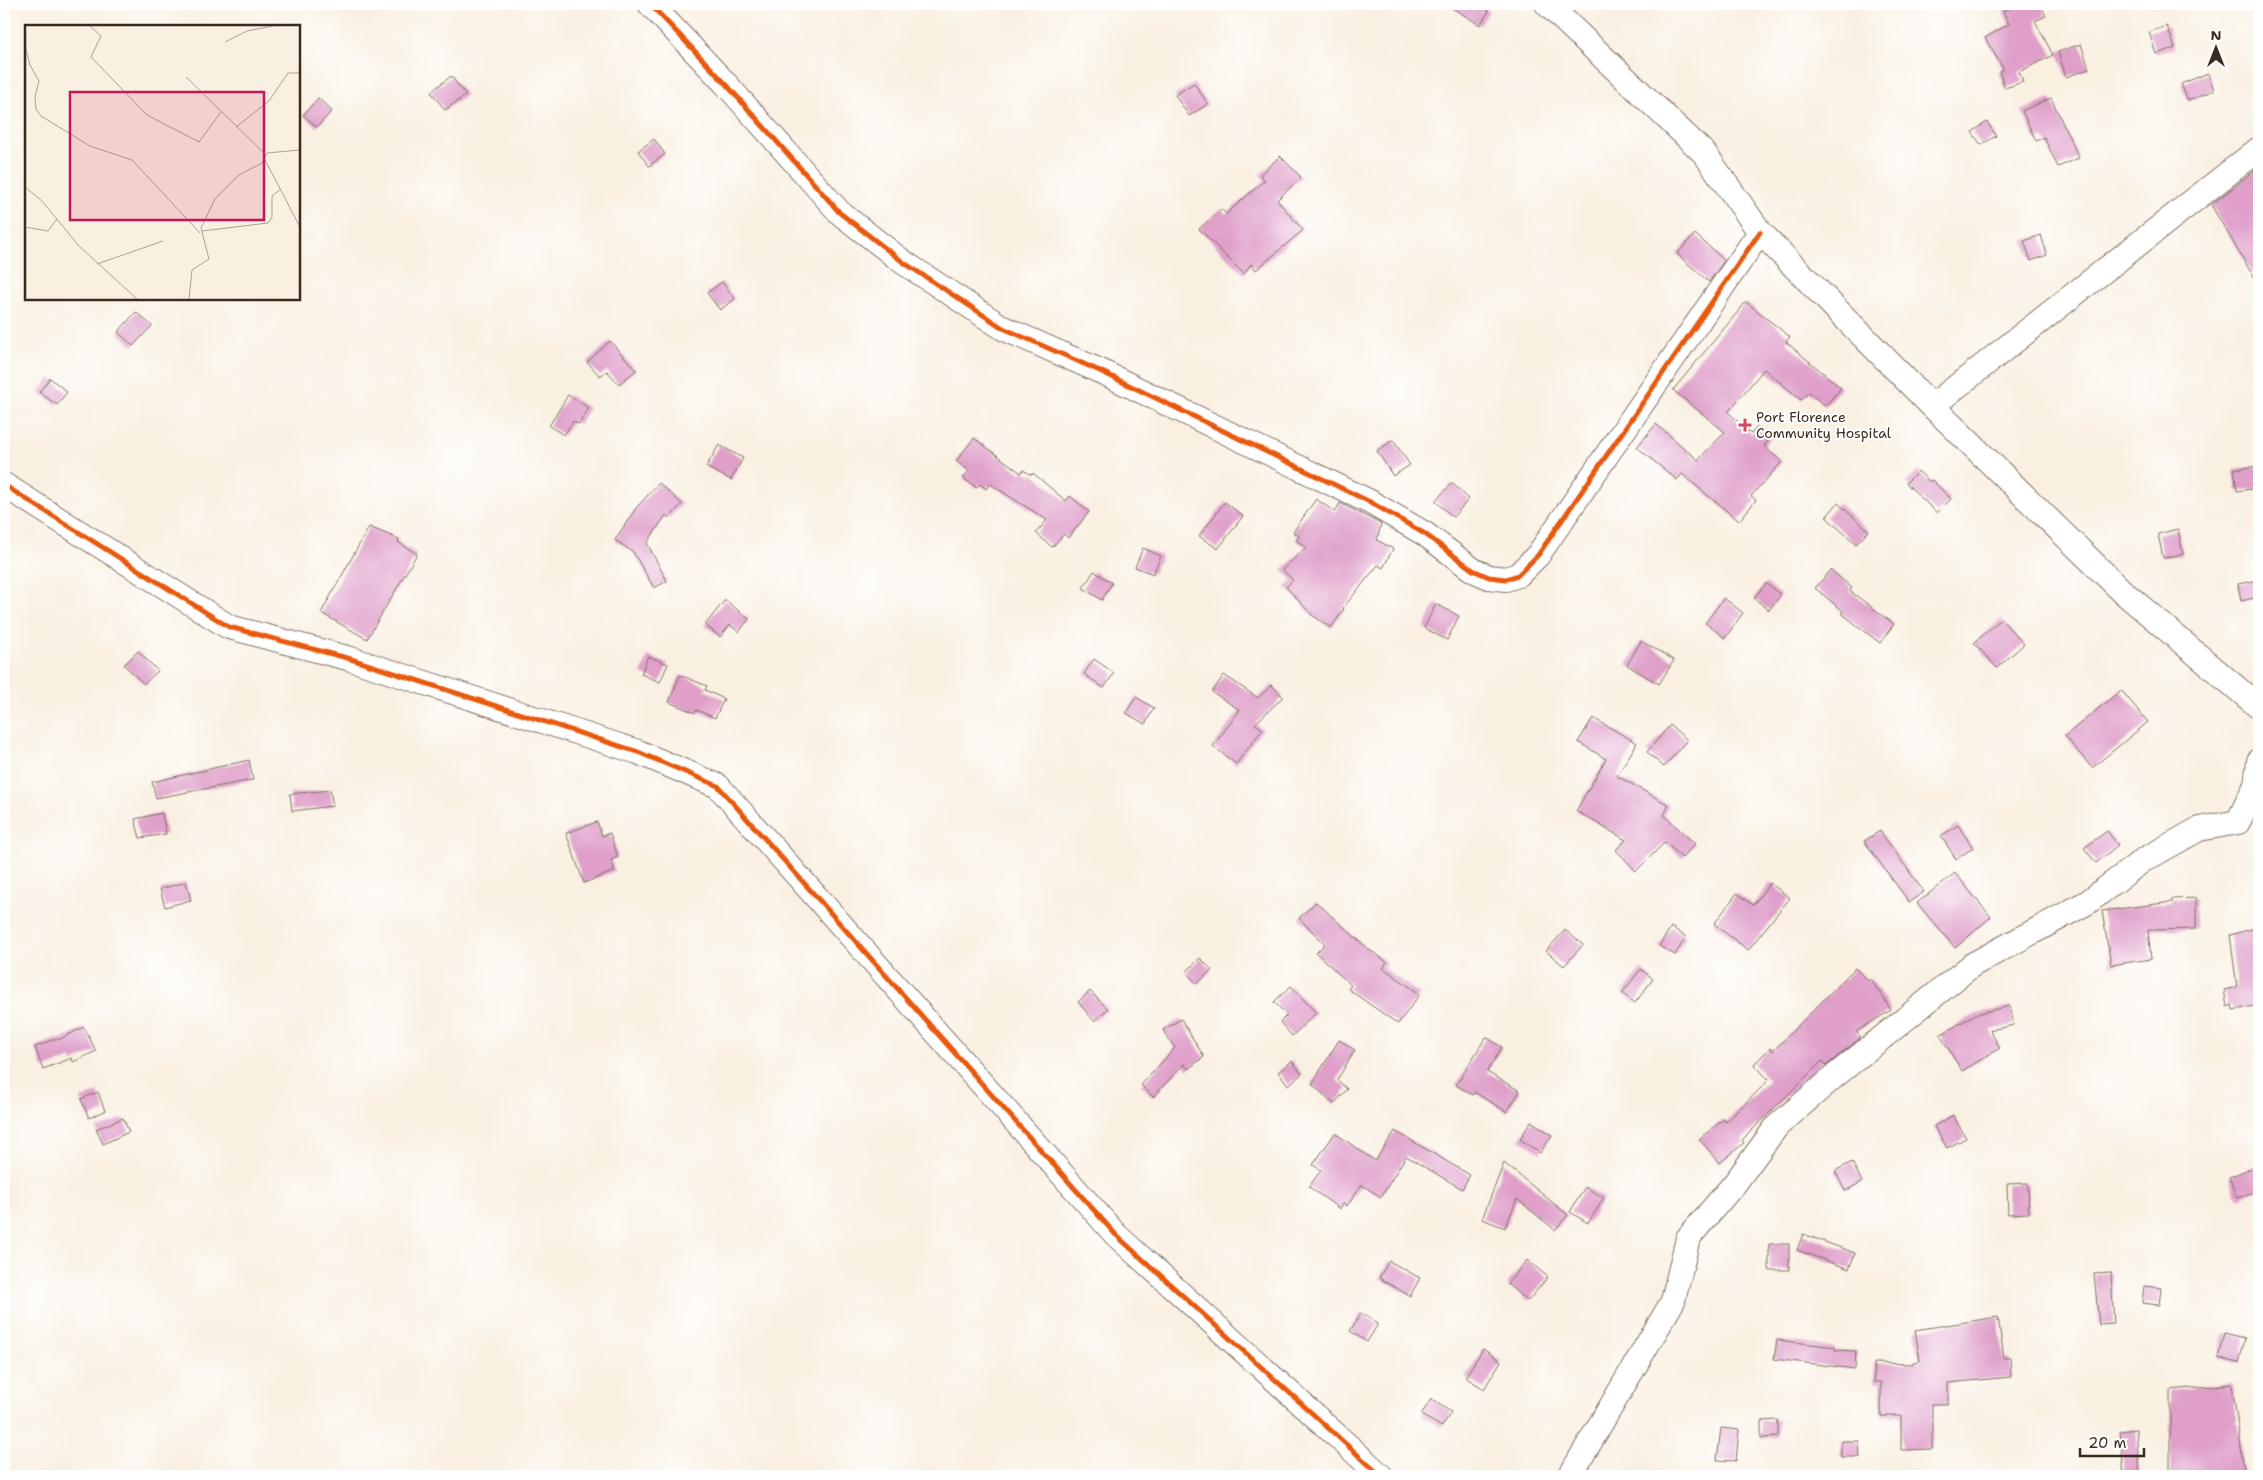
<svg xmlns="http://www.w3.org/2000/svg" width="2263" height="1480" viewBox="0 0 2263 1480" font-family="'Shantell Sans',sans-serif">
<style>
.building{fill:#df9fc9}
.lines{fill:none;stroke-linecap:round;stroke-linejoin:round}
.street-casing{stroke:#7e6f63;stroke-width:26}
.street{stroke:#fff;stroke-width:24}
.cycleway-casing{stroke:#fff;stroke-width:8}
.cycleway{stroke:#e8590c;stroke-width:5}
.poi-dot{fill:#d1495b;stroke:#fff;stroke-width:2}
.labels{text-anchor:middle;stroke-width:4;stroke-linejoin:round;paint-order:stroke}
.poi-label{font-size:14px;fill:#3b2a1e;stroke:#fff;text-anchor:start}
.inset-road{fill:none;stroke:#ada194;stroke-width:1}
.view{fill:#c2185b;fill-opacity:0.15;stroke:#c2185b;stroke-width:2.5}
.inset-edge{fill:none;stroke:#3b2a1e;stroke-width:2.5}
</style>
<rect width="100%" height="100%" fill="#fff"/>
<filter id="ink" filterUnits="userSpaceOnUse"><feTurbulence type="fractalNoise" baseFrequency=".02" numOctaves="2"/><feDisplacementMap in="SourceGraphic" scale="10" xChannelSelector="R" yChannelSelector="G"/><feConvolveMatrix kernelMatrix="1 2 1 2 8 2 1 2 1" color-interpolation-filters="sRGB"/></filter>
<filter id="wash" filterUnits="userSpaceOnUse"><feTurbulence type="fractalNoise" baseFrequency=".0096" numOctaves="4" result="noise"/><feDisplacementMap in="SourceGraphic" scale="20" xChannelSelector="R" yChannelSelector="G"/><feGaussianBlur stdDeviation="1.12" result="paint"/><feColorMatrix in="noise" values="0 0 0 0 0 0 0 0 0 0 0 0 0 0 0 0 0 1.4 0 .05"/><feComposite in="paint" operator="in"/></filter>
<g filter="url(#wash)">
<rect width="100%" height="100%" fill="#f9f0e2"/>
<g id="blocks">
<!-- building -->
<path class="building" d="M 1446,4 L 1478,4 L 1489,11 L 1480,25 Z
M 2020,4 L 2040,4 L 2046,16 L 2035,21 L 2053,55 L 2019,72 L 2023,82 L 2005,88 L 1999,71 L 2004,70 L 1985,38 L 2009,24 L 2003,11 Z
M 2167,26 L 2175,48 L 2156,54 L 2149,32 Z
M 2081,44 L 2089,69 L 2066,77 L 2058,52 Z
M 2208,73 L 2214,90 L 2188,101 L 2181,84 Z
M 451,76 L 466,95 L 445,110 L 431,92 Z
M 1194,83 L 1208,104 L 1189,116 L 1175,95 Z
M 318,98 L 332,111 L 317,127 L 303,115 Z
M 2051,98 L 2079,158 L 2058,167 L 2044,137 L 2036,141 L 2022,111 Z
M 1987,122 L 1996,136 L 1981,145 L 1972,132 Z
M 654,139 L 665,154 L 649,166 L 638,151 Z
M 1280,156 L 1301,177 L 1277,200 L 1303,230 L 1256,270 L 1251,264 L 1244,274 L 1199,229 L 1221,209 L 1226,214 L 1265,180 L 1260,175 Z
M 2259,167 L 2259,286 L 2211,205 Z
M 1695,234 L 1724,260 L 1709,282 L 1677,254 Z
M 2041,235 L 2047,255 L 2031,261 L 2024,241 Z
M 722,282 L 735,299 L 720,310 L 707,293 Z
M 1746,302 L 1790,337 L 1786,342 L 1841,388 L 1825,406 L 1809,392 L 1801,400 L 1764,369 L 1728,412 L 1751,434 L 1757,427 L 1770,439 L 1764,446 L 1782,462 L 1751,496 L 1756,500 L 1739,521 L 1682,474 L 1677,480 L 1637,447 L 1656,424 L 1698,460 L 1725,432 L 1673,390 Z
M 136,312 L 152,326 L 133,346 L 118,332 Z
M 610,341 L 636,370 L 619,384 L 607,371 L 600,376 L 587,362 Z
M 50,378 L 67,392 L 57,405 L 39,392 Z
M 568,395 L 589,408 L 579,424 L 573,421 L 564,435 L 549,426 Z
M 974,438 L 1021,473 L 1023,470 L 1032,475 L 1033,473 L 1066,501 L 1070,496 L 1089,512 L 1068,538 L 1064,534 L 1052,547 L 1036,533 L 1047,520 L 990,484 L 986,489 L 980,484 L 977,488 L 963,478 L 969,471 L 956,461 Z
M 1393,440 L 1410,465 L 1393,476 L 1377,451 Z
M 719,445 L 743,458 L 731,480 L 706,467 Z
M 2259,466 L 2259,488 L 2237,491 L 2234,469 Z
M 1918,471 L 1930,482 L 1932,480 L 1951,499 L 1937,513 L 1906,483 Z
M 659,483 L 682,504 L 669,518 L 666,515 L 647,543 L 667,581 L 654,588 L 633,552 L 615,540 L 636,508 Z
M 1452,483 L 1469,499 L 1453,517 L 1435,501 Z
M 1316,499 L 1335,512 L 1340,503 L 1381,524 L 1377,540 L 1393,549 L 1383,568 L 1378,565 L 1343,608 L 1344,609 L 1331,628 L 1312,615 L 1286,587 L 1293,580 L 1282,570 L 1306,547 L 1296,540 L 1299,536 L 1293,532 Z
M 1225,502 L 1243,516 L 1218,549 L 1199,536 Z
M 1838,503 L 1869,531 L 1856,544 L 1826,517 Z
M 369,527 L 399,539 L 398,542 L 417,554 L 367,639 L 321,613 Z
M 2178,529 L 2183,554 L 2163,558 L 2158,534 Z
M 1143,548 L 1161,556 L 1153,574 L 1135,567 Z
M 1831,570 L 1852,588 L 1850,591 L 1894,624 L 1880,643 L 1841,613 L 1843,611 L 1815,588 Z
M 1094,571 L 1112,583 L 1102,600 L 1083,588 Z
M 2259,580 L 2259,597 L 2241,601 L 2238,584 Z
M 1766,583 L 1781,595 L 1769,610 L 1754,598 Z
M 1724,598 L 1743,613 L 1725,638 L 1705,623 Z
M 725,600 L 749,619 L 739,632 L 730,625 L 720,637 L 705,625 Z
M 1436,604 L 1459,616 L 1447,640 L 1424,628 Z
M 2001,619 L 2024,644 L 1997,668 L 1974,643 Z
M 1641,641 L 1674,660 L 1659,684 L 1627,665 Z
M 138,651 L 158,671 L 144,684 L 124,665 Z
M 648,656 L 668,664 L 660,682 L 641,674 Z
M 1094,659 L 1114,673 L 1104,688 L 1084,674 Z
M 680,675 L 707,686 L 705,690 L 724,699 L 715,718 L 697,710 L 695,713 L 669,702 Z
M 1224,675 L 1258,698 L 1272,685 L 1283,697 L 1255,724 L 1263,729 L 1236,764 L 1213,746 L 1240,710 L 1212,692 Z
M 2121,690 L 2148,722 L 2092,768 L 2065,736 Z
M 1136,697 L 1154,708 L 1145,724 L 1126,713 Z
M 1593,718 L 1637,743 L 1617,776 L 1669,805 L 1664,815 L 1695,844 L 1682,858 L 1665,842 L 1636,871 L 1616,850 L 1626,840 L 1576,811 L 1606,759 L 1578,742 Z
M 1670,725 L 1687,740 L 1664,767 L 1647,752 Z
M 249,760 L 253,780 L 156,798 L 152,782 Z
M 330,790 L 333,806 L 292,811 L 290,794 Z
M 162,813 L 166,834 L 140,838 L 135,819 Z
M 597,822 L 602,836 L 610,833 L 618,857 L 611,860 L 615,871 L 584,883 L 566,833 Z
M 1958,825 L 1973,848 L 1956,859 L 1941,836 Z
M 1880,831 L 1924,892 L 1909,902 L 1864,841 Z
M 2107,831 L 2118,845 L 2096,863 L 2084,848 Z
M 1955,873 L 1991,917 L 1955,948 L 1917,903 Z
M 186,882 L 191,900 L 165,907 L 160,889 Z
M 1770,883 L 1790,898 L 1748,950 L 1714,924 L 1737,893 L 1753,905 Z
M 2196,898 L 2196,929 L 2148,930 L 2151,959 L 2111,965 L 2102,911 L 2172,902 L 2172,899 Z
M 1316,902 L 1367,948 L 1387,962 L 1383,968 L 1420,994 L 1398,1024 L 1348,989 L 1351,985 L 1316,953 L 1325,944 L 1299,918 Z
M 1671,927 L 1686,937 L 1675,955 L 1659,946 Z
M 2259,927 L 2259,1005 L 2233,1010 L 2232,1005 L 2227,1007 L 2224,990 L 2237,987 L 2230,935 Z
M 1565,930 L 1583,945 L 1564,966 L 1546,951 Z
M 1200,958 L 1212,970 L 1197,984 L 1186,972 Z
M 1855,968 L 1869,981 L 1871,979 L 1891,1010 L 1856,1032 L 1861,1037 L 1826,1066 L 1822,1061 L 1742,1140 L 1744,1143 L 1720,1163 L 1699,1139 L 1724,1119 L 1726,1122 L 1769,1080 L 1754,1064 L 1770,1048 L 1773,1051 Z
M 1641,969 L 1653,979 L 1635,1003 L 1622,993 Z
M 1291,986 L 1316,1013 L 1292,1036 L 1280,1022 L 1287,1015 L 1274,1002 Z
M 1090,991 L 1108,1009 L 1094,1021 L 1078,1002 Z
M 2010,1006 L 2014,1025 L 1990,1030 L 2000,1048 L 1962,1071 L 1940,1035 L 1976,1014 Z
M 1181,1019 L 1204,1057 L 1188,1069 L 1184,1064 L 1153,1097 L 1141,1085 L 1175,1048 L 1163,1030 Z
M 84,1027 L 96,1051 L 73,1062 L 72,1058 L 43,1069 L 35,1047 L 57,1038 L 58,1040 Z
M 1486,1037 L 1502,1047 L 1487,1072 L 1520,1091 L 1507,1112 L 1474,1092 L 1473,1095 L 1456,1085 Z
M 1339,1040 L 1355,1050 L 1337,1080 L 1347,1089 L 1334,1104 L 1312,1084 Z
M 1292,1061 L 1302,1074 L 1288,1085 L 1278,1072 Z
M 98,1092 L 105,1111 L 89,1118 L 81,1099 Z
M 1953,1115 L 1966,1138 L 1947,1148 L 1934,1126 Z
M 123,1118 L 129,1132 L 103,1144 L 96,1129 Z
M 1531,1121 L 1552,1135 L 1540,1153 L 1520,1139 Z
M 1395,1131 L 1470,1175 L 1462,1189 L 1406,1156 L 1381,1197 L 1362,1185 L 1347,1206 L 1343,1204 L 1340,1209 L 1309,1187 L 1321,1170 L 1313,1165 L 1335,1133 L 1375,1161 Z
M 1852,1162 L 1862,1182 L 1845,1191 L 1835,1171 Z
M 1504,1163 L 1568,1215 L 1555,1230 L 1517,1199 L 1505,1228 L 1482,1219 Z
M 2259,1165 L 2259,1190 L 2237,1198 L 2229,1177 Z
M 2028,1183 L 2029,1213 L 2008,1214 L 2007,1184 Z
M 1585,1187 L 1604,1198 L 1588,1223 L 1570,1212 Z
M 1803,1234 L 1855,1253 L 1849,1269 L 1797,1250 Z
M 1769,1244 L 1789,1244 L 1789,1270 L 1769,1270 Z
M 1527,1260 L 1548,1277 L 1528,1301 L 1507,1284 Z
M 1389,1261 L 1420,1278 L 1410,1296 L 1379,1278 Z
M 2111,1273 L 2114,1324 L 2099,1325 L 2094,1274 Z
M 2144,1286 L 2161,1288 L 2159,1305 L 2142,1303 Z
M 1361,1313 L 1378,1324 L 1367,1342 L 1350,1331 Z
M 1998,1317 L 2004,1358 L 2010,1358 L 2011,1377 L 1948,1383 L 1948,1404 L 1932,1404 L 1932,1449 L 1901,1450 L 1901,1416 L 1881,1416 L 1881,1382 L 1874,1382 L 1874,1363 L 1913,1364 L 1913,1362 L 1920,1361 L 1915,1330 Z
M 2224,1333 L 2245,1338 L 2239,1363 L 2218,1358 Z
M 1777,1340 L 1835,1347 L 1835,1350 L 1856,1351 L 1855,1369 L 1774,1359 Z
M 1483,1349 L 1501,1361 L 1484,1389 L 1465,1377 Z
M 2232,1384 L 2245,1476 L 2170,1476 L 2170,1390 Z
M 1431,1399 L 1451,1412 L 1442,1427 L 1421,1415 Z
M 1778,1420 L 1778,1437 L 1761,1438 L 1761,1421 Z
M 1721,1428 L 1739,1430 L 1736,1461 L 1717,1460 Z
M 2136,1429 L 2140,1476 L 2124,1476 L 2120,1431 Z
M 1841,1441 L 1859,1441 L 1860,1457 L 1841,1457 Z"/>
</g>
</g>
<g filter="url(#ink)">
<use href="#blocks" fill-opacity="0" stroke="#7e6f63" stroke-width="1"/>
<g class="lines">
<defs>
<path id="street" d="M 650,4 L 725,83 L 840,213 L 903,262 L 1003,328 L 1102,372 L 1370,502 L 1425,534 L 1473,570 L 1489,577 L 1506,579 L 1518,575 L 1538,555 L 1760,232
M 1547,4 L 1705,154 L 1760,232 L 1932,406 L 2123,592 L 2259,707
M 1932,406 L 2259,149
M 4,485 L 229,627 L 351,659 L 638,752 L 718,786 L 1116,1235 L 1381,1476
M 1570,1476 L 1673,1301 L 1688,1238 L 1735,1183 L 1777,1126 L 1836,1075 L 1972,965 L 2088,902 L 2142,861 L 2199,829 L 2238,822 L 2256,785 L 2259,761"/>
</defs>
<!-- street casing -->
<use href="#street" class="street-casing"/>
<!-- street -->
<use href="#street" class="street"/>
<defs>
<path id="cycleway" d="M 650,4 L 725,83 L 840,213 L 903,262 L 1003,328 L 1102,372 L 1370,502 L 1425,534 L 1473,570 L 1489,577 L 1506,579 L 1518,575 L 1538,555 L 1760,232
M 4,485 L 229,627 L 351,659 L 638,752 L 718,786 L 1116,1235 L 1381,1476"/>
</defs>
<!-- cycleway casing -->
<use href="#cycleway" class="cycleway-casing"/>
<!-- cycleway -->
<use href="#cycleway" class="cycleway"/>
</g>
</g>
<!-- markers -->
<path class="poi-dot" d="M1742.5 417.5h5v5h5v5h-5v5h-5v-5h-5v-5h5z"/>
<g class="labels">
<!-- poi labels -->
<g class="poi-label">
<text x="1756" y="422">Port Florence<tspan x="1756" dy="16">Community Hospital</tspan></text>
</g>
</g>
<!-- overview -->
<g transform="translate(25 25)">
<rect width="275" height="275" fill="#f9f0e2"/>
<path class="inset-road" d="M 65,1 L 76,11 L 66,32 L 122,90 L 174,117 L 196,87M 200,17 L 222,6 L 248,1M 0,21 L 5,40 L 14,56 L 10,72 L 11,84 L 16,91 L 65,121 L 107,135 L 175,208M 161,52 L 240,129M 211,102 L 244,76 L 263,48 L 275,48M 239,133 L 275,202M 0,162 L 17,176 L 54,221 L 112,274M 0,202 L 23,206 L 32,194M 177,206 L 243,198 L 247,192 L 247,171 L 256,164M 72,239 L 138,216M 164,274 L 167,245 L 184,234 L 176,203 L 190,174 L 214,150 L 237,138 L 242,128 L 275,125"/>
<path class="view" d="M 45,67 L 239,67 L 239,195 L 45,195 Z"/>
<rect width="275" height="275" class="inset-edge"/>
</g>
<!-- margin -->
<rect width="2263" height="1480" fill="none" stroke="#fff" stroke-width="20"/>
<!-- north arrow -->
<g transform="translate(2216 48)" stroke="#ffffff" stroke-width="4" paint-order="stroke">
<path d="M0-4L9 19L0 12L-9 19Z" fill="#3b2a1e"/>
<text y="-8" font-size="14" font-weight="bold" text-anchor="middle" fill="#3b2a1e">N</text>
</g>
<!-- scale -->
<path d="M2080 1448v8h64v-8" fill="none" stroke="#3b2a1e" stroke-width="2.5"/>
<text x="2088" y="1448" font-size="15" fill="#3b2a1e" stroke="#ffffff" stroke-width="4" paint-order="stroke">20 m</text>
</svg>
